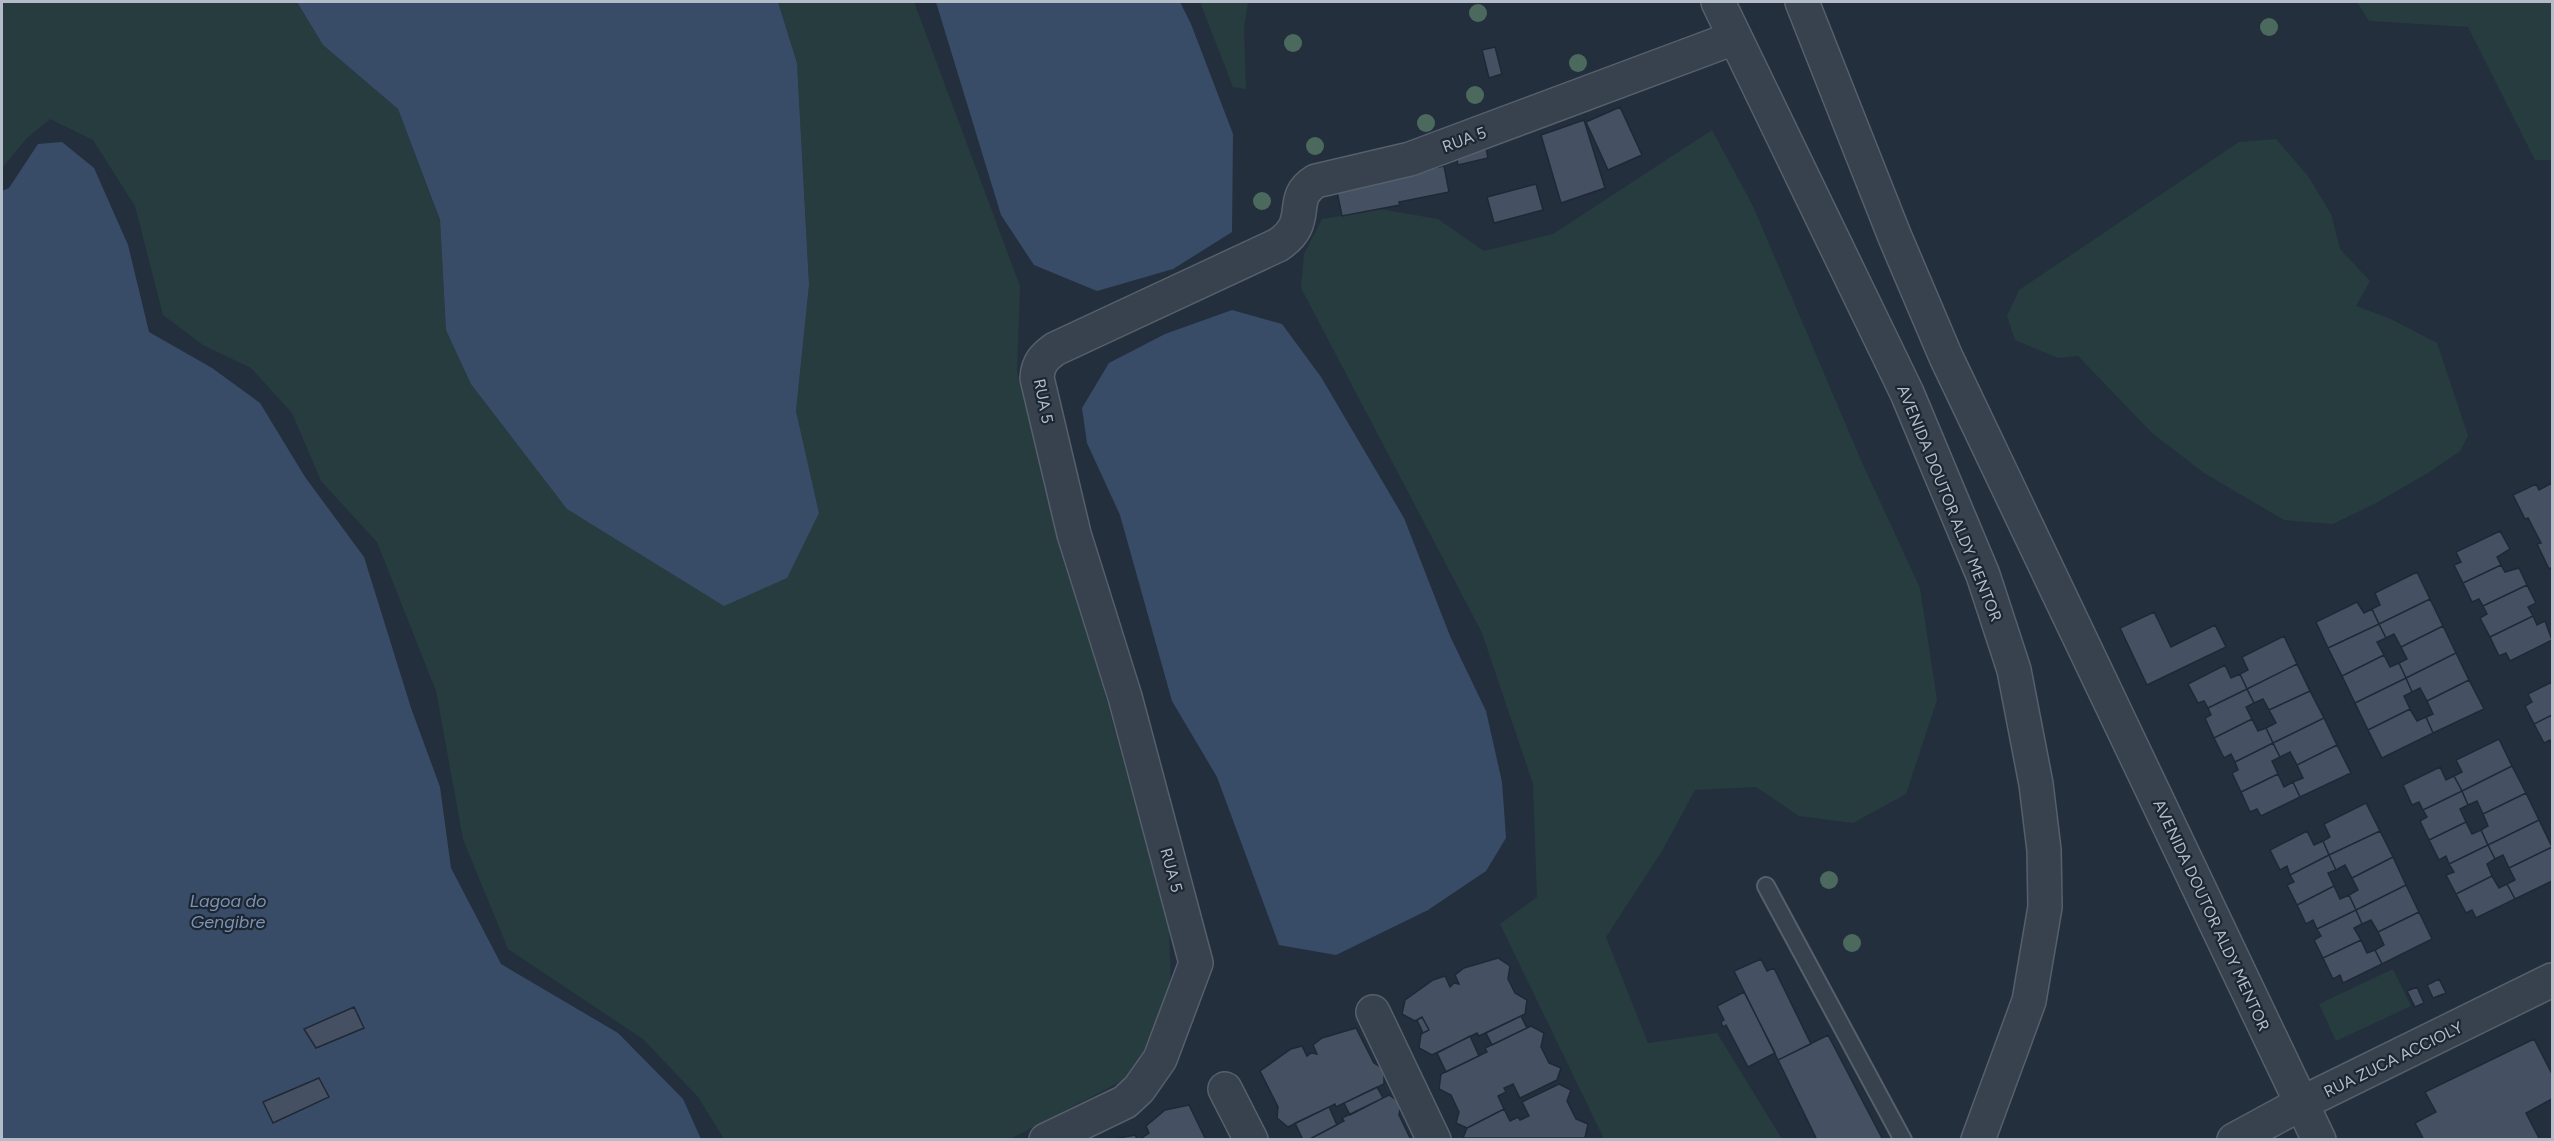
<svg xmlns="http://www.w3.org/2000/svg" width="2554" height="1141" viewBox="0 0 2554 1141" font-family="Figtree,sans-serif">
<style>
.green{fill:#263c3f}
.water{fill:#394c67}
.building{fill:#455162;stroke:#1f2835;stroke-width:1.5}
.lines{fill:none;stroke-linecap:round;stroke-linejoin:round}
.service-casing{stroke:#565f6c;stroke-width:20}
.minor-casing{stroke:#565f6c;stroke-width:36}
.tertiary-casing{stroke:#565f6c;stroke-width:36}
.service{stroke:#38414e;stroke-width:16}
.minor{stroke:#38414e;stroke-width:33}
.tertiary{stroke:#38414e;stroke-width:33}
.tree{fill:#4b6a5d}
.labels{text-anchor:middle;stroke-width:4.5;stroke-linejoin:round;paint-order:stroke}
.street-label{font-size:16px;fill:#b4bcc9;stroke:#1d2633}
.water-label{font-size:18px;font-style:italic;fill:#7c92b1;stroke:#1d2633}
</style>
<rect width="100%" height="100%" fill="#242f3e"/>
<!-- green -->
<path class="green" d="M 2,2 L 297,2 L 323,45 L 398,109 L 440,221 L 446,330 L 819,513 L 796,411 L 809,285 L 797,63 L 778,2 L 914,2 L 1020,286 L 1017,373 L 1169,929 L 1171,992 L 1137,1073 L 1010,1139 L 724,1139 L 698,1097 L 643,1039 L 508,949 L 463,839 L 436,691 L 377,542 L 321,481 L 292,413 L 251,368 L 203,345 L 163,315 L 135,206 L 93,140 L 50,119 L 27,138 L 2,168 Z
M 1200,2 L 1248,2 L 1244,28 L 1246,89 L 1233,87 Z
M 2357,2 L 2552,2 L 2552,160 L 2535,160 L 2468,27 L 2369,21 Z
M 1712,130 L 1753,206 L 1860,458 L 1920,588 L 1937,700 L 1906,794 L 1853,823 L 1799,816 L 1756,787 L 1695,790 L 1662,851 L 1606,937 L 1648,1043 L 1717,1033 L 1782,1139 L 1604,1139 L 1500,924 L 1537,897 L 1533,784 L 1482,633 L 1301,288 L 1304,254 L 1322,219 L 1380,209 L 1438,219 L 1484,251 L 1553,234 Z
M 2276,139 L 2308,176 L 2331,214 L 2340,249 L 2370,281 L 2356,306 L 2391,319 L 2437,343 L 2468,436 L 2460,451 L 2428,473 L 2376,503 L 2333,524 L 2284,520 L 2204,473 L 2152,433 L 2078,356 L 2058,358 L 2015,340 L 2007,316 L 2019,290 L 2239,142 Z
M 2393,969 L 2411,1006 L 2336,1041 L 2319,1004 Z"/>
<!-- water -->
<path class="water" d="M 297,2 L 778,2 L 797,63 L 809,285 L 796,411 L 819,513 L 787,578 L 724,606 L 567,509 L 471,384 L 446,330 L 440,220 L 398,109 L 323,45 Z
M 936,2 L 1180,2 L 1191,24 L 1233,134 L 1232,232 L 1173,269 L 1097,291 L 1034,265 L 1001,215 Z
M 62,142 L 94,168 L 128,245 L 149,332 L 212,368 L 260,403 L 305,477 L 364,557 L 411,708 L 440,787 L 451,868 L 501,964 L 618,1033 L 683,1099 L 701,1139 L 2,1139 L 2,191 L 9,188 L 38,144 Z
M 1232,310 L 1282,324 L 1321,377 L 1404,518 L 1450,636 L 1486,711 L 1502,782 L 1506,838 L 1486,871 L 1428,910 L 1336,955 L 1279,945 L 1217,777 L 1172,701 L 1120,515 L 1087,443 L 1082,408 L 1109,363 L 1165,334 Z"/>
<!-- building -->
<path class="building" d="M 1495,47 L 1502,74 L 1489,78 L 1482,50 Z
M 1620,107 L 1642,155 L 1608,170 L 1586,122 Z
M 1584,120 L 1605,188 L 1561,203 L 1541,135 Z
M 1485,143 L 1488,158 L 1458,165 L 1455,150 Z
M 1444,166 L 1449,192 L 1399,202 L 1400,205 L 1342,216 L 1336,187 Z
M 1536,184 L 1543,210 L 1494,223 L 1487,197 Z
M 2552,483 L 2552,567 L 2549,569 L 2537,544 L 2541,543 L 2528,518 L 2525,519 L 2513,495 L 2536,484 L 2539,490 Z
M 2500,531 L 2510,549 L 2497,557 L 2501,565 L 2463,583 L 2454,565 L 2461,562 L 2456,552 Z
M 2501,565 L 2505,572 L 2519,568 L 2527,585 L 2483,606 L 2479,599 L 2472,602 L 2463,583 Z
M 2417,572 L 2430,599 L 2379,624 L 2372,609 L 2380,605 L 2375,593 Z
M 2527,585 L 2536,603 L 2528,607 L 2533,616 L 2490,637 L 2480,618 L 2487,614 L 2483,606 Z
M 2430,599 L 2443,626 L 2401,647 L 2394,634 L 2386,638 L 2379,624 Z
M 2357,602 L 2364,613 L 2372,609 L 2379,624 L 2328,648 L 2316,622 Z
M 2154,612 L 2171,647 L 2215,625 L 2226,647 L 2147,685 L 2120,628 Z
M 2533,616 L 2537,625 L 2545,621 L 2552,640 L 2510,661 L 2506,653 L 2499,656 L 2490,637 Z
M 2379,624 L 2386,638 L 2377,642 L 2384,655 L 2342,676 L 2328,648 Z
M 2443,626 L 2456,653 L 2406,678 L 2399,663 L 2407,659 L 2401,647 Z
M 2284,636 L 2297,664 L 2247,689 L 2240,674 L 2248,670 L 2242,657 Z
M 2456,653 L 2469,680 L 2427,701 L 2420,688 L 2412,692 L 2406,678 Z
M 2384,655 L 2390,667 L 2399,663 L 2406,678 L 2355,703 L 2342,676 Z
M 2297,664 L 2310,691 L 2269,710 L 2263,699 L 2254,703 L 2247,689 Z
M 2225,665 L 2231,678 L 2240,674 L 2247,689 L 2208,708 L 2204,701 L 2198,703 L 2188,684 Z
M 2406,678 L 2412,692 L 2404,696 L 2410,709 L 2368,730 L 2355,703 Z
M 2469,680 L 2484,709 L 2433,733 L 2426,717 L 2433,714 L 2427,701 Z
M 2552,682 L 2552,715 L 2534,724 L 2525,706 L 2532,702 L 2528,694 Z
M 2247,689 L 2254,703 L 2246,707 L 2252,719 L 2214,738 L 2205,718 L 2211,715 L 2208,708 Z
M 2310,691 L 2324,718 L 2273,743 L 2266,728 L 2276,723 L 2269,710 Z
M 2410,709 L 2417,721 L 2426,717 L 2433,733 L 2382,758 L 2368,730 Z
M 2552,715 L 2552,744 L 2550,740 L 2544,743 L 2534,724 Z
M 2324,718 L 2337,745 L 2297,765 L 2290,752 L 2280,757 L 2273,743 Z
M 2252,719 L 2258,731 L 2266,728 L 2273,743 L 2235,762 L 2231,754 L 2224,758 L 2214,738 Z
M 2499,739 L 2512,766 L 2462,791 L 2454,776 L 2462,772 L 2456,760 Z
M 2273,743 L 2280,757 L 2272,761 L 2278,774 L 2241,792 L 2232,773 L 2238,770 L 2235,762 Z
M 2337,745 L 2351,773 L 2300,797 L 2293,782 L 2303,778 L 2297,765 Z
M 2512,766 L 2526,793 L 2483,814 L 2477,801 L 2468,805 L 2462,791 Z
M 2440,767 L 2446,780 L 2454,776 L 2462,791 L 2423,810 L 2419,802 L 2412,805 L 2403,785 Z
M 2278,774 L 2284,787 L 2293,782 L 2300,797 L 2261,816 L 2257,809 L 2250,812 L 2241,792 Z
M 2462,791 L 2468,805 L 2460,809 L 2466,822 L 2429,840 L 2420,821 L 2427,817 L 2423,810 Z
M 2526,793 L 2539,820 L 2488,845 L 2481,830 L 2488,826 L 2483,814 Z
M 2366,803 L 2380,831 L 2329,855 L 2323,841 L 2330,837 L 2324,824 Z
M 2539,820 L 2552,847 L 2509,868 L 2503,855 L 2495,859 L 2488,845 Z
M 2466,822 L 2472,834 L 2481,830 L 2488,845 L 2449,864 L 2446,856 L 2439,860 L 2429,840 Z
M 2307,831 L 2314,845 L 2323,841 L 2329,855 L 2290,875 L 2287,866 L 2280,870 L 2270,850 Z
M 2380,831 L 2393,857 L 2352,878 L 2345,865 L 2336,870 L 2329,855 Z
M 2488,845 L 2495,859 L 2487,864 L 2492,876 L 2456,894 L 2446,875 L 2454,872 L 2449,864 Z
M 2552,847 L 2552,881 L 2515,899 L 2507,884 L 2515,880 L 2509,868 Z
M 2329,855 L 2336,870 L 2328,873 L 2334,886 L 2297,905 L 2287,885 L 2294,882 L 2290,875 Z
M 2393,857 L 2406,885 L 2356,910 L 2349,895 L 2358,890 L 2352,878 Z
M 2492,876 L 2499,888 L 2507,884 L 2515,899 L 2476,918 L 2472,910 L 2466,913 L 2456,894 Z
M 2406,885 L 2419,912 L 2378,932 L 2371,920 L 2362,924 L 2356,910 Z
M 2334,886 L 2340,899 L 2349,895 L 2356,910 L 2317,929 L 2313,920 L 2306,924 L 2297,905 Z
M 2356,910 L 2362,924 L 2354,928 L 2361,940 L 2323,958 L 2314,940 L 2321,936 L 2317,929 Z
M 2419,912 L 2432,939 L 2382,964 L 2375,950 L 2384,945 L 2378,932 Z
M 2361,940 L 2367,953 L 2375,950 L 2382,964 L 2343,983 L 2340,975 L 2333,979 L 2323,958 Z
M 1498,958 L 1510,966 L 1508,979 L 1515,993 L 1527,1000 L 1525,1014 L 1479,1036 L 1477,1033 L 1432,1055 L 1419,1048 L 1421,1034 L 1429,1030 L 1422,1017 L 1415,1021 L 1402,1014 L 1405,1000 L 1433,980 L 1445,976 L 1450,987 L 1454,983 L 1459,984 L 1455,975 L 1464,968 Z
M 1761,959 L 1767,971 L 1774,968 L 1811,1044 L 1778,1060 L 1734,971 Z
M 2439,979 L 2446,993 L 2433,998 L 2427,985 Z
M 2417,987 L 2424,1003 L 2415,1007 L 2407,991 Z
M 1744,992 L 1775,1053 L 1748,1067 L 1726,1025 L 1723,1027 L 1721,1022 L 1724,1020 L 1717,1006 Z
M 354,1007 L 364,1028 L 316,1048 L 304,1029 Z
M 1521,1016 L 1527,1028 L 1492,1045 L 1486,1033 Z
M 1422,1017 L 1429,1030 L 1423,1033 L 1417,1020 Z
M 1531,1026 L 1544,1033 L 1541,1047 L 1549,1063 L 1561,1068 L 1557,1080 L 1520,1098 L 1513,1084 L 1504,1088 L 1506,1092 L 1498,1096 L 1504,1109 L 1467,1128 L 1456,1123 L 1459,1112 L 1451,1095 L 1439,1089 L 1441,1074 L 1487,1052 L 1485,1048 Z
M 1356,1028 L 1374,1063 L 1384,1069 L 1384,1084 L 1336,1107 L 1335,1104 L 1288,1127 L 1277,1118 L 1278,1107 L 1260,1071 L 1291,1049 L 1302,1046 L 1307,1056 L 1311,1053 L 1317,1054 L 1313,1045 L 1322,1038 Z
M 1828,1035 L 1883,1140 L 1817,1140 L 1778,1060 Z
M 1470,1036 L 1479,1056 L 1446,1072 L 1437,1053 Z
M 2534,1039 L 2552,1074 L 2552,1099 L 2526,1113 L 2540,1140 L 2424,1140 L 2415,1123 L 2436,1112 L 2425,1092 Z
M 319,1078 L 329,1097 L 273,1123 L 263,1102 Z
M 1559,1084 L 1571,1090 L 1567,1101 L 1576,1119 L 1588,1124 L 1585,1138 L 1463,1138 L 1467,1128 L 1504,1109 L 1510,1121 L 1518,1117 L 1520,1120 L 1529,1116 L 1522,1102 Z
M 1377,1087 L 1383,1098 L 1350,1115 L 1344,1103 Z
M 1389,1095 L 1401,1103 L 1399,1115 L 1411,1140 L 1308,1140 L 1344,1121 L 1342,1118 Z
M 1189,1105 L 1206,1140 L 1139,1140 L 1149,1133 L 1146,1126 L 1165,1110 Z
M 1329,1107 L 1337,1125 L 1308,1140 L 1303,1140 L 1295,1123 Z
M 1135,1135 L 1138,1140 L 1113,1140 L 1114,1139 Z"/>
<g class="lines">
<defs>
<path id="service" d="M 1766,886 L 1903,1140"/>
<path id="minor" d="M 1373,1012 L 1434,1140
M 1225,1089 L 1251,1140
M 1046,1140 L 1125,1102 L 1139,1089 L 1160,1059 L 1196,963 L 1125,697 L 1074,534 L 1037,378 C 1038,363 1044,357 1055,349 L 1278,245 C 1314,221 1286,199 1316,181 L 1410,159 L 1734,38
M 2234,1140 L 2302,1103 L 2552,980"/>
<path id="tertiary" d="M 1718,2 L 1907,393 L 1983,575 L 2014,670 L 2036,784 L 2044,850 L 2045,907 L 2029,1001 L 1978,1140
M 1802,2 L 1895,237 L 1946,357 L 2319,1140"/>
</defs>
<!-- service casing -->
<use href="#service" class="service-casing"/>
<!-- minor casing -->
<use href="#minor" class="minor-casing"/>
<!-- tertiary casing -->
<use href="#tertiary" class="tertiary-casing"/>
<!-- service -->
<use href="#service" class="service"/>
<!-- minor -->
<use href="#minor" class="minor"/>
<!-- tertiary -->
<use href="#tertiary" class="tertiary"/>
</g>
<!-- trees -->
<g class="tree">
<circle cx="1478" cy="13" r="9"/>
<circle cx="2269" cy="27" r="9"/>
<circle cx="1293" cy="43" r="9"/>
<circle cx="1578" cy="63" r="9"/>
<circle cx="1475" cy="95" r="9"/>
<circle cx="1426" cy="123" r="9"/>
<circle cx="1315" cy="146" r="9"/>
<circle cx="1262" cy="201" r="9"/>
<circle cx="1829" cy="880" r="9"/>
<circle cx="1852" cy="943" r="9"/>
</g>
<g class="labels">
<!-- street labels -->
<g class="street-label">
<text transform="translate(1464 139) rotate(-20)" y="6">RUA 5</text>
<text transform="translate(1044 401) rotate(79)" y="6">RUA 5</text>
<text transform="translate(1950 503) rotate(68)" y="6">AVENIDA DOUTOR ALDY MENTOR</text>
<text transform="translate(1172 870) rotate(75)" y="6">RUA 5</text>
<text transform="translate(2212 915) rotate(65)" y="6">AVENIDA DOUTOR ALDY MENTOR</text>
<text transform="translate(2393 1059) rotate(-26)" y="6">RUA ZUCA ACCIOLY</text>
</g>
<!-- water labels -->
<g class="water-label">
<text x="228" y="907">Lagoa do<tspan x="228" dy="21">Gengibre</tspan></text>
</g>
</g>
<!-- border -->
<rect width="2554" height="1141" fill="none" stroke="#b4bcc9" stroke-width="6"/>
</svg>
